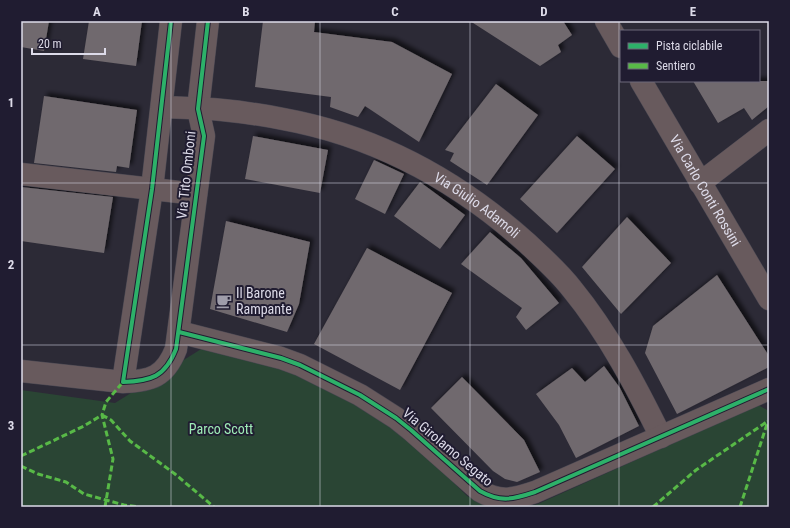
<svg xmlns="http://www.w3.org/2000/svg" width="790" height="528" viewBox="0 0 790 528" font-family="'Roboto Condensed',sans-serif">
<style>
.green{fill:#2a4534}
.building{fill:#70696e;filter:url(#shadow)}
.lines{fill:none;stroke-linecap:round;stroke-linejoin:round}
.minor-casing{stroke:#494752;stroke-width:23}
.minor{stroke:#685a5d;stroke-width:22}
.quiet{stroke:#58b947;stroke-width:3;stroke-dasharray:6 3;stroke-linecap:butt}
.cycleway-casing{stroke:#201c31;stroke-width:6}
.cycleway{stroke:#2db169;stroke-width:4}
.grid{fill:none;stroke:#dddbe9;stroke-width:1;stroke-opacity:0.55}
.labels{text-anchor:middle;stroke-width:4;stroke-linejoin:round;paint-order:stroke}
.street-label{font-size:14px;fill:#dddbe9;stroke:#201c31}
.poi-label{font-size:14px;fill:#dddbe9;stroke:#201c31;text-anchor:start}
.park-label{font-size:14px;fill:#9eecb6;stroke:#201c31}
.neatline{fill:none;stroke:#dddbe9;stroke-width:1.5}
.grid-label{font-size:13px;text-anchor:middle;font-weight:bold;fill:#dddbe9}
</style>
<defs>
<filter id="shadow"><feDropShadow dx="3.5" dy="-3.5" stdDeviation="2" flood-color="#0009"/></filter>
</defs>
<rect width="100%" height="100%" fill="#2c2a36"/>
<!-- green -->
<path class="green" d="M 206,346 L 249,355 L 354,400 L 420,449 L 467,496 L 494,507 L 21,507 L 21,390 L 115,403 Z
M 758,405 L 769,411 L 769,507 L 525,507 L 538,504 Z"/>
<!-- building -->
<path class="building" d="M 21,21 L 49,21 L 44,51 L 21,47 Z
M 89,21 L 142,21 L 136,66 L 83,59 Z
M 263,21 L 315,21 L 314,32 L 392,42 L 452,74 L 419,142 L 365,106 L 358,117 L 330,107 L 331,97 L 255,87 Z
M 470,21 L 563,21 L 572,35 L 558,45 L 561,52 L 540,66 Z
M 693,81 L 769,81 L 769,106 L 752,120 L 744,108 L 718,123 Z
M 496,84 L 538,115 L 487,185 L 450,161 L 454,153 L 445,150 Z
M 44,96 L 137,110 L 129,168 L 117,166 L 116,172 L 34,163 Z
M 253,136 L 328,150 L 320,193 L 245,179 Z
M 577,136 L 615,169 L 557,233 L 520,199 Z
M 374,160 L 404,174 L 385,214 L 355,199 Z
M 420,182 L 465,215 L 440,249 L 394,216 Z
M 21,187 L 113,197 L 104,253 L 21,241 Z
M 627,217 L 671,263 L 621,314 L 582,267 Z
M 226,221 L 310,242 L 299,304 L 287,332 L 210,309 Z
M 490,232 L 521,258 L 559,303 L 526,330 L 516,317 L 522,308 L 461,264 Z
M 367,248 L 452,293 L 400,390 L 314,344 Z
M 717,275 L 769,356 L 769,367 L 677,414 L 645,353 L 653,326 Z
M 604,366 L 620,388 L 639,426 L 576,458 L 559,425 L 536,394 L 572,368 L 585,382 Z
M 462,377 L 524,440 L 540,472 L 517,482 L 505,479 L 493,471 L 431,408 Z"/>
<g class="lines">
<defs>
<g id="minor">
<path d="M 171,21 L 152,189 L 123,382 C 151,381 165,377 176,349 L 204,136 L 198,109 L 208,21"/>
<path d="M 606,21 L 621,47"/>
<path id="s1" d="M 641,81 L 769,299"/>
<path id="s2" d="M 162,107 C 182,108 202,108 222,110 C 242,112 263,115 283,119 C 376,136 458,181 527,243 C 543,258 559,272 572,289 C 608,333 636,386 661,437"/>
<path d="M 21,174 L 196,194"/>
<path d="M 700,183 L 769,130"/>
<path d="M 179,332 L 281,358 L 300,365 L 360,395 L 396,418 L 411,430 L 480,491 C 501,503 514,499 535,492 L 769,389"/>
<path d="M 21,371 L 123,382"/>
</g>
</defs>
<!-- minor casing -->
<use href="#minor" class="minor-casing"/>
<!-- minor -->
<use href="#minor" class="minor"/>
<!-- quiet -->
<path class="quiet" d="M 102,415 L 111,420 L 130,441 L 175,474 L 214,507
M 21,456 L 84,426 L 102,415
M 21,466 L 38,474 L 66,482 L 84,494 L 124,505 L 139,507
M 105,507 L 113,459 L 102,415 L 106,402 L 123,382
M 653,507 L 696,470 L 768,421
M 740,507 L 768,421"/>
<defs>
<path id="cycleway" d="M 171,21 L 152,189 L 123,382 C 151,381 165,377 176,349 L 204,136 L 198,109 L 208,21
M 179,332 L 281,358 L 300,365 L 360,395 L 396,418 L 411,430 L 480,491 C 501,503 514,499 535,492 L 769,389"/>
</defs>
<!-- cycleway casing -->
<use href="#cycleway" class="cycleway-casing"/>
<!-- cycleway -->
<use href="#cycleway" class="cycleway"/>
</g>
<!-- grid -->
<path class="grid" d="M 171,21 L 171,507M 320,21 L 320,507M 470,21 L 470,507M 619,21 L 619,507M 21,183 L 769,183M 21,345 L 769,345"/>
<!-- icons -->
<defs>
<symbol id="cafe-bare" viewBox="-9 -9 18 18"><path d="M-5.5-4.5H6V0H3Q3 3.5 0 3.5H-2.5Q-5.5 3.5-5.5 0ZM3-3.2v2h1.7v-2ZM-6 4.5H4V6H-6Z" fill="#9f9daa" stroke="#201c31" stroke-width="2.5" paint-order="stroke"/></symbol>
</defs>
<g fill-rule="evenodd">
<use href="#cafe-bare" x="213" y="290" width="22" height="22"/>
</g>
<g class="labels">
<!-- street labels -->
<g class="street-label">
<text transform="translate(186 175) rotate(-84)" y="5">Via Tito Omboni</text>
<text dy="5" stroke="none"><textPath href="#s1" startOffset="127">Via Carlo Conti Rossini</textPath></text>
<text dy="5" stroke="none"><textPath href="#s2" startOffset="336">Via Giulio Adamoli</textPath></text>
<text transform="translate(448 447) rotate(40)" y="5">Via Girolamo Segato</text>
</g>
<!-- poi labels -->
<g class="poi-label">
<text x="236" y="298">Il Barone<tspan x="236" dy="16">Rampante</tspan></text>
</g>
<!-- park labels -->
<g class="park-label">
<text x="221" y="434">Parco Scott</text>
</g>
</g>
<!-- border -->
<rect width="790" height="528" fill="none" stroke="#201c31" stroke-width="44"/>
<!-- legend -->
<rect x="620" y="30" width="140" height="52" fill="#201c31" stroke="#6c687b"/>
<rect x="628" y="43" width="20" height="6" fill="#2db169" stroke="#6c687b"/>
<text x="656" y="50" font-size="12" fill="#dddbe9">Pista ciclabile</text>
<rect x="628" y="63" width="20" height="6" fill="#58b947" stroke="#6c687b"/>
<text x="656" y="70" font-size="12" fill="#dddbe9">Sentiero</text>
<!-- scale -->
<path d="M32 48v6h73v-6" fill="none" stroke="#dddbe9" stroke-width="2"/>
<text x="38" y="48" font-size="12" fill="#dddbe9" stroke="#201c31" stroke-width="3" paint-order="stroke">20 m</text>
<rect x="22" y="22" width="746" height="484" class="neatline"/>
<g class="grid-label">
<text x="97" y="16">A</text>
<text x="246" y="16">B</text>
<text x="395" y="16">C</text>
<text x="544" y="16">D</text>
<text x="693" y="16">E</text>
<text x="11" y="107">1</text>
<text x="11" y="269">2</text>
<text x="11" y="430">3</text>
</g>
</svg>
